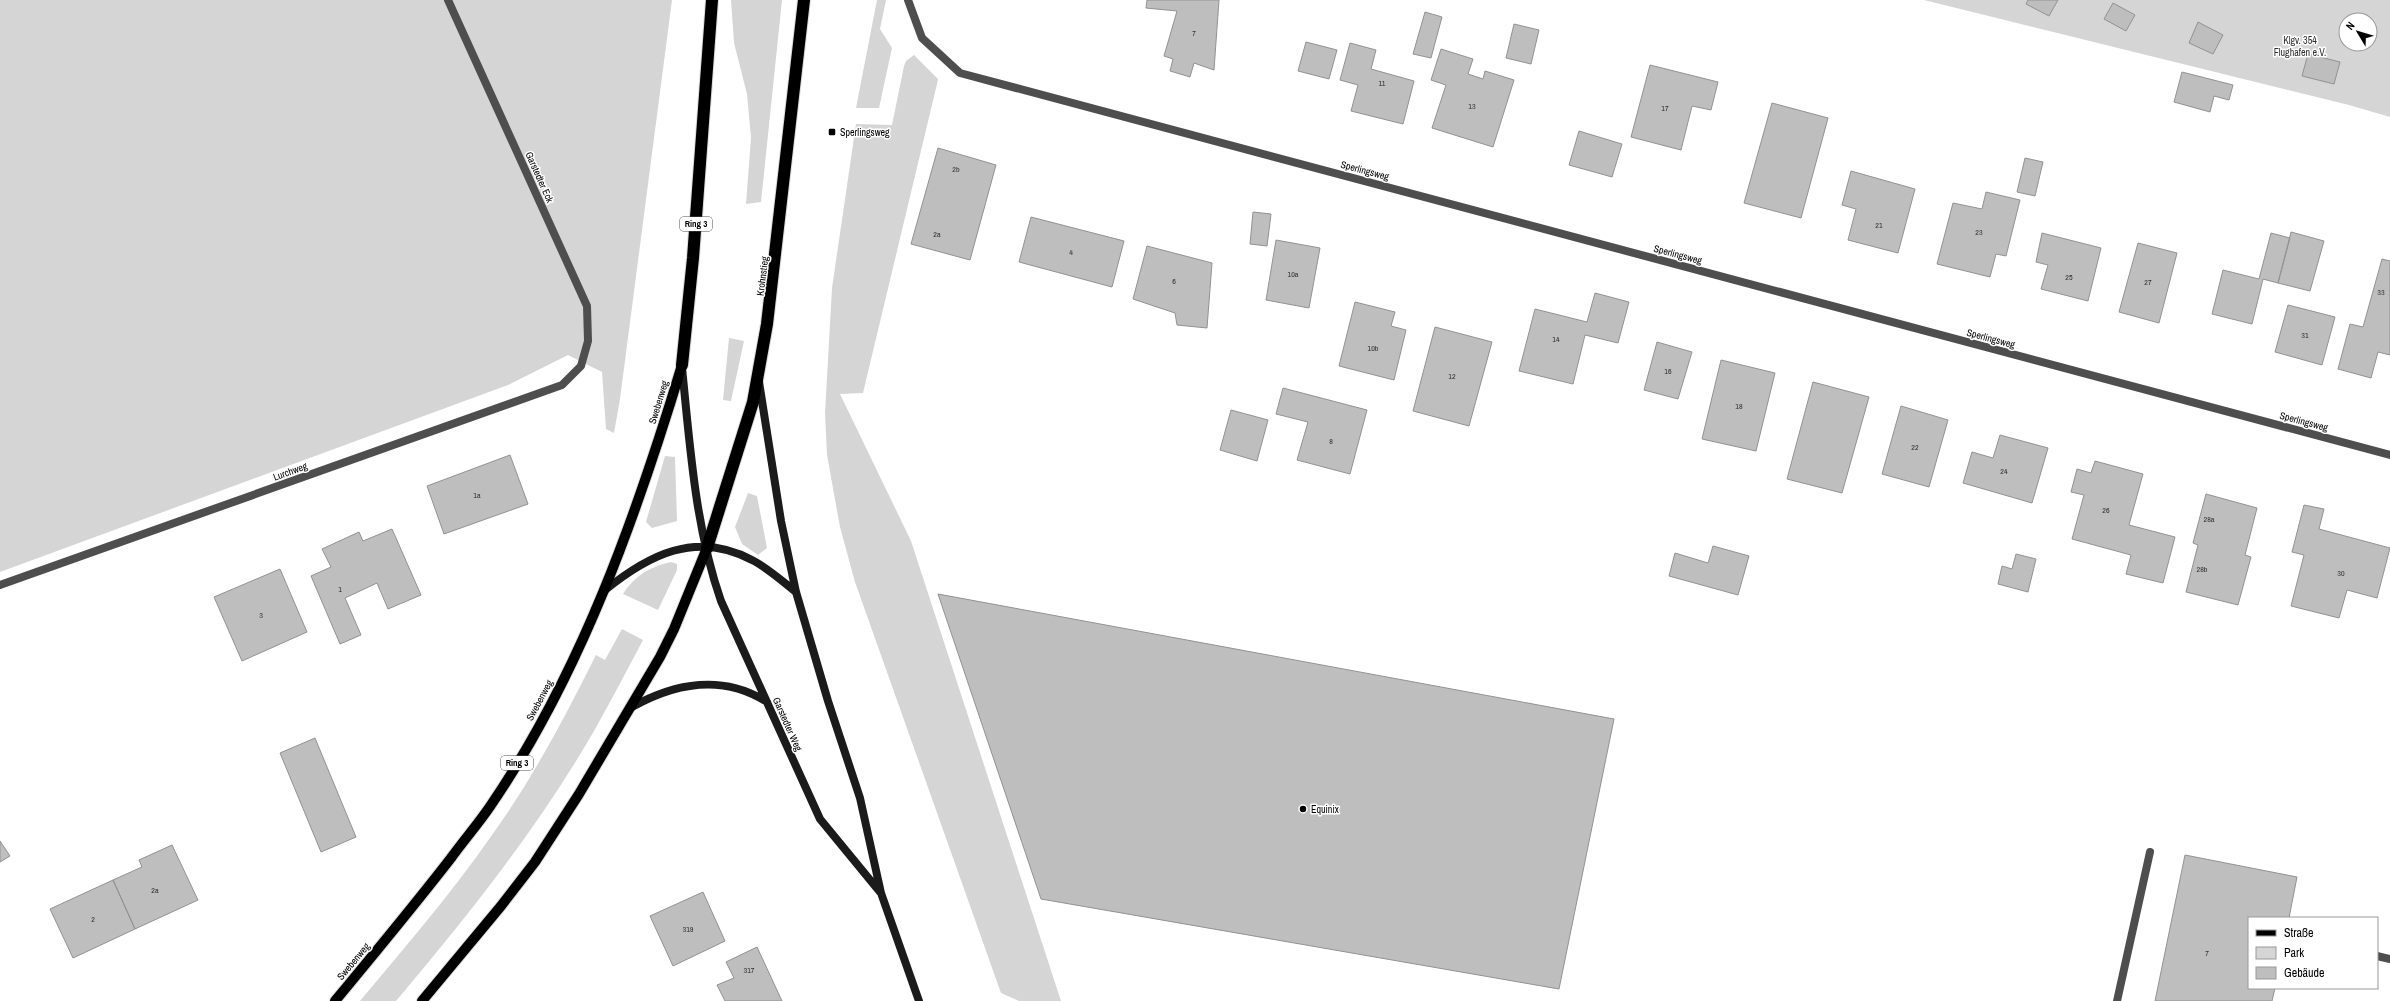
<svg xmlns="http://www.w3.org/2000/svg" width="2390" height="1001" viewBox="0 0 2390 1001" font-family="'Archivo Narrow',sans-serif">
<style>
.green{fill:#d5d5d5;fill-rule:evenodd}
.building{fill:#bebebe;stroke:#929292}
.lines{fill:none;stroke-linecap:round;stroke-linejoin:round}
.primary-casing{stroke:#dbdbdb;stroke-width:12}
.highway-casing{stroke:#dbdbdb;stroke-width:14}
.lane{stroke:#4e4e4e;stroke-width:8}
.street{stroke:#4e4e4e;stroke-width:8}
.secondary{stroke:#1b1b1b;stroke-width:8}
.primary{stroke:#000;stroke-width:10}
.highway{stroke:#000;stroke-width:12}
.poi-dot{fill:#000;stroke:#fff;stroke-width:1.5}
.labels{text-anchor:middle;stroke-width:3;stroke-linejoin:round;paint-order:stroke}
.number-label{font-size:8px;fill:#303030}
.shield{fill:#fff;stroke:#4c4c4c;stroke-width:1}
.shield-label{font-size:9px;font-weight:bold;fill:#000}
.park-label{font-size:10px;fill:#2c2c2c;stroke:#fff}
.poi-label{font-size:10px;fill:#000;stroke:#fff;text-anchor:start}
.street-label{font-size:10px;fill:#000;stroke:#fff}
</style>
<rect width="100%" height="100%" fill="#fff"/>
<!-- green -->
<path class="green" d="M 0,0 L 672,0 L 620,399 L 614,433 L 606,429 L 602,372 L 568,355 L 508,385 L 0,572 Z
M 731,0 L 782,0 L 761,202 L 746,204 L 751,138 L 747,94 L 734,43 Z
M 877,0 L 886,0 L 880,29 L 892,48 L 879,108 L 856,108 Z
M 1924,0 L 2390,0 L 2390,117 L 2349,105 ZM 2346,20 L 2370,20 L 2370,44 L 2346,44 Z
M 914,55 L 938,79 L 937,84 L 863,393 L 840,394 L 911,541 L 1061,1001 L 1019,1001 L 1001,993 L 855,582 L 840,527 L 827,455 L 825,413 L 832,288 L 856,124 L 892,125 L 904,66 L 906,61 Z
M 729,338 L 744,341 L 731,401 L 723,400 Z
M 665,456 L 675,457 L 677,521 L 652,528 L 646,522 Z
M 748,493 L 757,496 L 767,548 L 758,555 L 742,544 L 735,527 Z
M 671,562 L 677,564 L 677,570 L 658,610 L 623,594 C 634,576 651,566 671,562 Z
M 622,629 L 643,640 C 627,670 611,701 594,731 C 538,828 468,916 396,1001 L 360,1001 C 405,947 452,893 492,835 C 533,778 565,717 596,655 L 605,660 Z"/>
<!-- building -->
<path class="building" d="M 1147,0 L 1219,0 L 1214,70 L 1194,63 L 1190,77 L 1170,71 L 1173,59 L 1164,56 L 1177,11 L 1146,8 Z
M 2028,0 L 2058,0 L 2049,16 L 2026,4 Z
M 2113,3 L 2135,15 L 2126,31 L 2104,19 Z
M 1425,12 L 1442,17 L 1431,58 L 1413,54 Z
M 2198,22 L 2223,35 L 2213,54 L 2189,43 Z
M 1514,24 L 1539,30 L 1531,64 L 1506,58 Z
M 1306,42 L 1337,50 L 1329,79 L 1298,71 Z
M 1350,43 L 1376,50 L 1371,69 L 1414,81 L 1403,124 L 1351,111 L 1358,85 L 1340,80 Z
M 1441,49 L 1473,59 L 1468,74 L 1483,79 L 1485,71 L 1514,80 L 1493,147 L 1432,128 L 1446,85 L 1431,80 Z
M 2308,54 L 2340,62 L 2334,84 L 2302,76 Z
M 1650,65 L 1718,82 L 1711,110 L 1692,106 L 1681,150 L 1631,137 Z
M 2182,72 L 2233,85 L 2229,100 L 2214,96 L 2210,112 L 2174,102 Z
M 1772,103 L 1828,118 L 1801,218 L 1744,203 Z
M 1579,131 L 1622,144 L 1612,177 L 1569,165 Z
M 938,148 L 996,165 L 970,260 L 911,244 Z
M 2025,158 L 2043,162 L 2035,196 L 2017,192 Z
M 1851,171 L 1915,189 L 1898,253 L 1848,240 L 1856,209 L 1842,205 Z
M 1986,192 L 2020,200 L 2006,256 L 1996,254 L 1990,277 L 1937,264 L 1953,203 L 1982,209 Z
M 1253,212 L 1271,214 L 1267,246 L 1250,244 Z
M 1031,217 L 1124,241 L 1112,287 L 1019,262 Z
M 2291,232 L 2324,241 L 2310,291 L 2278,283 Z
M 2042,233 L 2101,248 L 2088,301 L 2041,289 L 2048,265 L 2036,262 Z
M 2271,233 L 2290,238 L 2278,283 L 2263,279 L 2252,324 L 2212,314 L 2223,270 L 2259,279 Z
M 1276,240 L 1320,248 L 1309,308 L 1266,300 Z
M 2138,243 L 2177,253 L 2159,323 L 2119,312 Z
M 1147,246 L 1212,263 L 1207,328 L 1177,325 L 1175,313 L 1133,299 Z
M 2382,259 L 2390,261 L 2390,355 L 2378,352 L 2371,378 L 2338,369 L 2350,324 L 2363,327 Z
M 1595,293 L 1629,302 L 1618,343 L 1585,335 L 1573,384 L 1519,371 L 1535,309 L 1587,322 Z
M 1355,302 L 1395,312 L 1391,326 L 1406,330 L 1394,380 L 1339,366 Z
M 2288,305 L 2335,317 L 2322,365 L 2275,352 Z
M 1435,327 L 1492,342 L 1469,426 L 1413,411 Z
M 1657,342 L 1692,352 L 1678,399 L 1644,390 Z
M 1721,360 L 1775,373 L 1756,451 L 1702,439 Z
M 1813,382 L 1869,397 L 1842,493 L 1787,479 Z
M 1283,388 L 1367,410 L 1350,474 L 1297,460 L 1308,422 L 1276,414 Z
M 1901,406 L 1948,420 L 1929,487 L 1882,474 Z
M 1231,410 L 1268,420 L 1257,461 L 1220,450 Z
M 2000,435 L 2048,448 L 2032,503 L 1963,483 L 1972,452 L 1993,458 Z
M 510,455 L 528,504 L 444,534 L 427,486 Z
M 2095,461 L 2143,474 L 2129,525 L 2175,537 L 2163,583 L 2126,574 L 2131,555 L 2072,539 L 2084,495 L 2071,492 L 2077,469 L 2091,473 Z
M 2206,494 L 2257,508 L 2245,555 L 2251,557 L 2238,605 L 2186,592 L 2198,545 L 2193,543 Z
M 2304,505 L 2324,509 L 2319,529 L 2390,548 L 2377,598 L 2347,590 L 2339,618 L 2291,606 L 2304,555 L 2292,552 Z
M 392,529 L 421,595 L 388,609 L 377,583 L 345,598 L 361,635 L 340,644 L 311,576 L 331,567 L 322,549 L 359,532 L 363,541 Z
M 1713,546 L 1749,556 L 1738,595 L 1669,576 L 1675,553 L 1708,563 Z
M 2016,554 L 2036,559 L 2028,592 L 1998,584 L 2002,566 L 2012,569 Z
M 280,569 L 307,632 L 242,661 L 214,597 Z
M 938,594 L 1614,719 L 1559,989 L 1041,899 Z
M 315,738 L 356,837 L 321,852 L 280,753 Z
M 0,841 L 10,856 L 0,862 Z
M 172,845 L 198,900 L 135,929 L 113,880 L 142,867 L 139,860 Z
M 2185,855 L 2297,877 L 2289,918 L 2249,918 L 2249,988 L 2275,988 L 2272,1001 L 2155,1001 Z
M 113,880 L 135,929 L 73,958 L 50,909 Z
M 703,892 L 725,941 L 673,966 L 650,916 Z
M 757,947 L 782,1001 L 725,1001 L 717,985 L 734,978 L 726,962 Z"/>
<g class="lines">
<defs>
<path id="primary" d="M 335,1001 C 374,954 413,907 451,858 C 464,840 479,823 491,805 C 581,673 636,517 682,365
M 422,1001 L 501,906 L 535,862 L 579,794 L 660,657 L 674,629 L 707,548"/>
<path id="highway" d="M 682,365 L 693,258 L 712,0
M 707,548 L 753,402 L 767,324 L 804,0"/>
</defs>
<!-- primary casing -->
<use href="#primary" class="primary-casing"/>
<!-- highway casing -->
<use href="#highway" class="highway-casing"/>
<!-- lane -->
<path class="lane" d="M 2377,956 L 2390,959
M 2117,1001 L 2150,852"/>
<!-- street -->
<path class="street" d="M 908,0 L 922,38 L 960,73 L 2390,455
M 0,585 L 562,385 L 581,366 L 588,341 L 587,306 L 448,0"/>
<!-- secondary -->
<path class="secondary" d="M 682,368 C 690,445 695,527 721,601 L 820,819 L 880,892
M 759,382 L 781,521 L 796,592 L 828,701 L 860,798 L 881,893 L 919,1001
M 604,591 C 648,555 696,530 752,560 C 768,568 782,581 796,592
M 632,707 C 675,683 723,674 767,702"/>
<!-- primary -->
<use href="#primary" class="primary"/>
<!-- highway -->
<use href="#highway" class="highway"/>
</g>
<!-- markers -->
<g class="poi-dot">
<rect x="828" y="128" width="8" height="8" rx="2"/>
<circle cx="1303" cy="809" r="4"/>
</g>
<g class="labels">
<!-- number labels -->
<g class="number-label">
<text x="1194" y="36">7</text>
<text x="1382" y="86">11</text>
<text x="1472" y="109">13</text>
<text x="1665" y="111">17</text>
<text x="956" y="172">2b</text>
<text x="1879" y="228">21</text>
<text x="1979" y="235">23</text>
<text x="937" y="237">2a</text>
<text x="1071" y="255">4</text>
<text x="1293" y="277">10a</text>
<text x="2069" y="280">25</text>
<text x="1174" y="284">6</text>
<text x="2148" y="285">27</text>
<text x="2381" y="295">33</text>
<text x="2305" y="338">31</text>
<text x="1556" y="342">14</text>
<text x="1373" y="351">10b</text>
<text x="1668" y="374">16</text>
<text x="1452" y="379">12</text>
<text x="1739" y="409">18</text>
<text x="1331" y="444">8</text>
<text x="1915" y="450">22</text>
<text x="2004" y="474">24</text>
<text x="477" y="498">1a</text>
<text x="2106" y="513">26</text>
<text x="2209" y="522">28a</text>
<text x="2202" y="572">28b</text>
<text x="2341" y="576">30</text>
<text x="340" y="592">1</text>
<text x="261" y="618">3</text>
<text x="155" y="893">2a</text>
<text x="93" y="922">2</text>
<text x="688" y="932">319</text>
<text x="2207" y="956">7</text>
<text x="749" y="973">317</text>
</g>
<!-- shield labels -->
<g class="shield">
<rect x="680" y="217" width="32" height="14" rx="3"/>
<rect x="501" y="756" width="32" height="14" rx="3"/>
</g>
<g class="shield-label">
<text x="696" y="227">Ring 3</text>
<text x="517" y="766">Ring 3</text>
</g>
<!-- park labels -->
<g class="park-label">
<text x="2300" y="44">Klgv. 354<tspan x="2300" dy="12">Flughafen e.V.</tspan></text>
</g>
<!-- poi labels -->
<g class="poi-label">
<text x="840" y="136">Sperlingsweg</text>
<text x="1311" y="813">Equinix</text>
</g>
<!-- street labels -->
<g class="street-label">
<text transform="translate(1365 170) rotate(15)" y="4">Sperlingsweg</text>
<text transform="translate(540 177) rotate(66)" y="4">Garstedter Eck</text>
<text transform="translate(1678 254) rotate(15)" y="4">Sperlingsweg</text>
<text transform="translate(762 276) rotate(-83)" y="4">Krohnstieg</text>
<text transform="translate(1991 338) rotate(15)" y="4">Sperlingsweg</text>
<text transform="translate(658 402) rotate(-73)" y="4">Swebenweg</text>
<text transform="translate(2304 421) rotate(15)" y="4">Sperlingsweg</text>
<text transform="translate(290 471) rotate(-20)" y="4">Lurchweg</text>
<text transform="translate(539 700) rotate(-62)" y="4">Swebenweg</text>
<text transform="translate(788 724) rotate(66)" y="4">Garstedter Weg</text>
<text transform="translate(353 961) rotate(-50)" y="4">Swebenweg</text>
</g>
</g>
<!-- legend -->
<rect x="2248" y="917" width="130" height="72" fill="#ffffff" stroke="#999999"/>
<rect x="2256" y="930" width="20" height="6" fill="#000000" stroke="#999999"/>
<text x="2284" y="937" font-size="12" fill="#000000">Straße</text>
<rect x="2256" y="947" width="20" height="12" fill="#d5d5d5" stroke="#999999"/>
<text x="2284" y="957" font-size="12" fill="#000000">Park</text>
<rect x="2256" y="967" width="20" height="12" fill="#bebebe" stroke="#999999"/>
<text x="2284" y="977" font-size="12" fill="#000000">Gebäude</text>
<!-- north arrow -->
<g transform="translate(2358 32) rotate(308)"><circle r="19" fill="#ffffff" stroke="#999999"/>
<path d="M0-3L7 15L0 10L-7 15Z" fill="#000000"/>
<text y="-6" font-size="11" font-weight="bold" text-anchor="middle" fill="#000000">N</text>
</g>
</svg>
